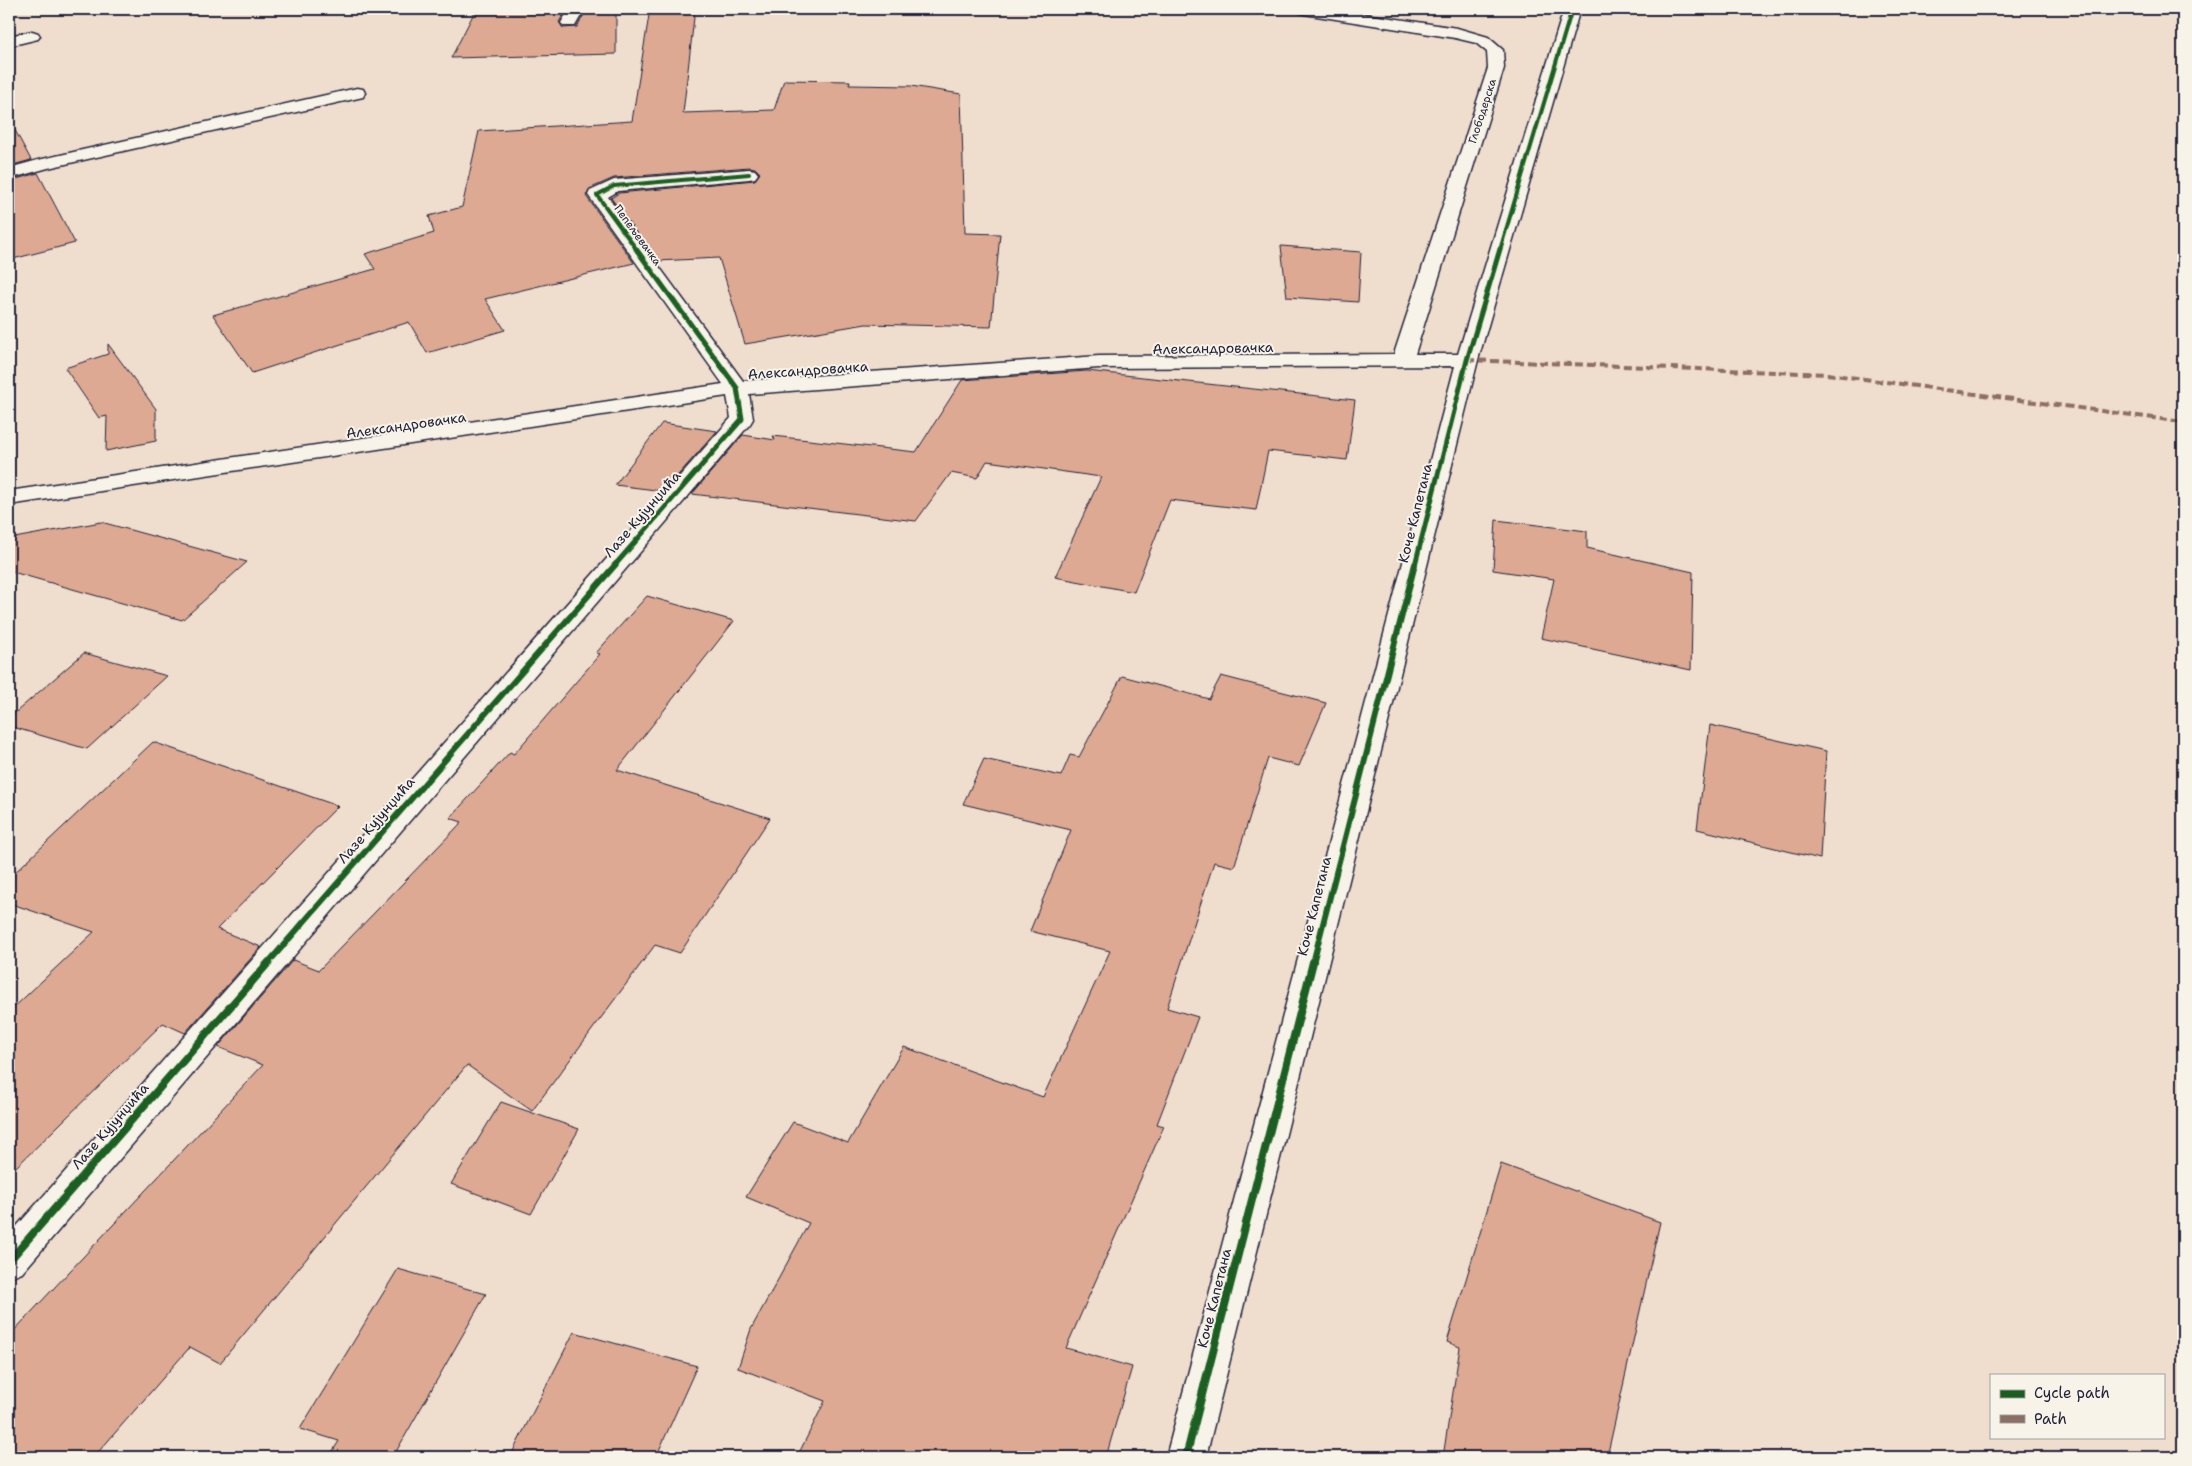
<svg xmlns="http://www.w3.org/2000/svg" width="2192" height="1466" viewBox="0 0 2192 1466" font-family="'Shantell Sans',sans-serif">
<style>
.building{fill:#dda992;stroke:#22223b}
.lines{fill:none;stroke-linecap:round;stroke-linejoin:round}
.street-casing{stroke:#22223b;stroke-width:3}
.street{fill:#f7f3e8;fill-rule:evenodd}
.quiet{stroke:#8d6e63;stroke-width:4;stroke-dasharray:8 4;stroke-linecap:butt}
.cycleway-far3-casing{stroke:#f7f3e8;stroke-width:5.5}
.cycleway-far2-casing{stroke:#f7f3e8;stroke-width:8}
.cycleway-far1-casing{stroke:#f7f3e8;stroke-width:9}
.cycleway-casing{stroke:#f7f3e8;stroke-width:11}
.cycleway-far3{stroke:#1b5e20;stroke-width:4}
.cycleway-far2{stroke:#1b5e20;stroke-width:5}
.cycleway-far1{stroke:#1b5e20;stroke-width:6}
.cycleway{stroke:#1b5e20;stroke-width:8}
.labels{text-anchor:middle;stroke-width:4;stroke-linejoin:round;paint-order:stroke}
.far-street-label{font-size:11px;fill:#22223b;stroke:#f7f3e8}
.street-label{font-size:14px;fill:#22223b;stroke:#f7f3e8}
</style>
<rect width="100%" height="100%" fill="#efddce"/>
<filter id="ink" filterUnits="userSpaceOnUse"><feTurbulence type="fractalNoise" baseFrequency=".02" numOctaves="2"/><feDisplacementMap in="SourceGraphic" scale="10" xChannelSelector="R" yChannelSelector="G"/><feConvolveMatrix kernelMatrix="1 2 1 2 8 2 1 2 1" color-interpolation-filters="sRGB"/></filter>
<g filter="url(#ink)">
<!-- building -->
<path class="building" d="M 476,9 L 567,9 L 559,22 L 563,28 L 577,27 L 587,9 L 616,9 L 616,54 L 451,58 Z
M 650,9 L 695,9 L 683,113 L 774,110 L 784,80 L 850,81 L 849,85 L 911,86 L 961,94 L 965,233 L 1000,234 L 991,327 L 866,324 L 745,344 L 719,258 L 657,261 L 611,198 L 619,193 L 755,180 L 760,173 L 755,168 L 749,167 L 614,178 L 589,189 L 586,196 L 634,263 L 485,299 L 505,330 L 427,353 L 409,322 L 252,373 L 213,315 L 375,269 L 365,254 L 434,233 L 429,216 L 462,207 L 479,131 L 632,121 Z
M 9,119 L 31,160 L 9,166 Z
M 38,173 L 75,243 L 9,260 L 9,181 Z
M 1281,246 L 1361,252 L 1358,302 L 1287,297 Z
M 108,344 L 156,409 L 156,441 L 106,451 L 107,416 L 99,418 L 65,368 L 108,354 Z
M 1087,371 L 1355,400 L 1347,460 L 1268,451 L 1256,510 L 1170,500 L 1134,592 L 1055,577 L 1101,477 L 987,461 L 977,478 L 951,473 L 916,521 L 692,494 L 743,435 L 775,440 L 773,436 L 916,452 L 962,380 Z
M 662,423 L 717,431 L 664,491 L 615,485 Z
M 1496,520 L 1587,531 L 1587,548 L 1693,572 L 1691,670 L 1541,638 L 1554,579 L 1493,570 Z
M 101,522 L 247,562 L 182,620 L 9,571 L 9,539 Z
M 647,596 L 734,621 L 617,770 L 770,818 L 680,953 L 655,945 L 532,1111 L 467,1065 L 220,1363 L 190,1347 L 94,1457 L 9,1457 L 9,1336 L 263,1065 L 218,1047 L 293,960 L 319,970 L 462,822 L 450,818 L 510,752 L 514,754 L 600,654 L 596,653 Z
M 84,653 L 167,676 L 87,749 L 9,726 L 9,718 Z
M 1122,676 L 1209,699 L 1221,676 L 1326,703 L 1299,766 L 1268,758 L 1234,867 L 1214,862 L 1167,1008 L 1198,1017 L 1157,1124 L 1164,1126 L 1066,1348 L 1132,1367 L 1106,1457 L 797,1457 L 825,1401 L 738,1368 L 751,1329 L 809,1223 L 746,1197 L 793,1122 L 848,1143 L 904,1047 L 1043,1097 L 1110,951 L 1030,931 L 1071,830 L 963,804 L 984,759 L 1061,776 L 1070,755 L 1079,757 Z
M 1710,725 L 1826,751 L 1820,859 L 1697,829 Z
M 153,742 L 338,806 L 217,929 L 261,947 L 185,1033 L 163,1023 L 9,1174 L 9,1012 L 94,932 L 9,903 L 9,878 Z
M 501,1102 L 579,1129 L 531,1214 L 451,1184 Z
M 1501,1164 L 1660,1222 L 1607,1457 L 1443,1457 L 1460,1347 L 1447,1342 Z
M 398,1269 L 486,1294 L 393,1457 L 329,1457 L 339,1441 L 300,1429 Z
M 574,1332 L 697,1366 L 656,1457 L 510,1457 Z"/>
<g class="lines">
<defs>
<path id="street" d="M 569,9 L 585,9 L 575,26 L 563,26 L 561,23 Z
M 1296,9 L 1332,9 L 1457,28 L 1488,37 L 1503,50 L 1504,68 L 1415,354 L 1458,354 L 1564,9 L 1580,9 L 1478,360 L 1206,1457 L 1166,1457 L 1455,366 L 1099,368 L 749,394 L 753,419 L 750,424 L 22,1273 L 9,1278 L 9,1235 L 731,418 L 727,396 L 9,505 L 9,491 L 723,384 L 588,195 L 590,191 L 614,180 L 749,169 L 755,170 L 758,174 L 755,178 L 749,179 L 618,191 L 608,197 L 743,381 L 1099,356 L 1394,354 L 1488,68 L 1487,52 L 1476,43 L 1455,38 L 1304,14 L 1298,12 Z
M 32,31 L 38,33 L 40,36 L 38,39 L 9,46 L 9,36 Z
M 357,88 L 363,89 L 365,93 L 363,97 L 48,168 L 9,179 L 9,168 L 38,160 Z"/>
</defs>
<!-- street casing -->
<use href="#street" class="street-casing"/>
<!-- street -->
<use href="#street" class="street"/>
<!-- quiet -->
<path class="quiet" d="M 1467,360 L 1827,374 L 2183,422"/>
<defs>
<path id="cycleway-far3" d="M 637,250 L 597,195 L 614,186 L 749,174
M 1500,250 L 1572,9"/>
<path id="cycleway-far2" d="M 615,565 L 742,419 L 737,388 L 636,249
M 1415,565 L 1467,360 L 1500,249"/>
<path id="cycleway-far1" d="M 268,963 L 616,564
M 1313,963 L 1415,564"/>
<path id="cycleway" d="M 9,1261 L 269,962
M 1186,1457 L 1313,962"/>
</defs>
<!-- cycleway-far3 casing -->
<use href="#cycleway-far3" class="cycleway-far3-casing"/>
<!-- cycleway-far2 casing -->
<use href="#cycleway-far2" class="cycleway-far2-casing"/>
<!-- cycleway-far1 casing -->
<use href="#cycleway-far1" class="cycleway-far1-casing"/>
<!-- cycleway casing -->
<use href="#cycleway" class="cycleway-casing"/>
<!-- cycleway-far3 -->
<use href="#cycleway-far3" class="cycleway-far3"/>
<!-- cycleway-far2 -->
<use href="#cycleway-far2" class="cycleway-far2"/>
<!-- cycleway-far1 -->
<use href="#cycleway-far1" class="cycleway-far1"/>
<!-- cycleway -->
<use href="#cycleway" class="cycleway"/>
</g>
</g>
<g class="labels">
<!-- far-street labels -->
<g class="far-street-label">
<text transform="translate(1482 111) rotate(-72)" y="4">Глободерска</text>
<text transform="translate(638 235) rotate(54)" y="4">Пепељевачка</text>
</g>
<!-- street labels -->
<g class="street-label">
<text transform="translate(1213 348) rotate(-1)" y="5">Александровачка</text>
<text transform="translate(808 370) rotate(-4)" y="5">Александровачка</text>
<text transform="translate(406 425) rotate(-8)" y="5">Александровачка</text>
<text transform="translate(1415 513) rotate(-76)" y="5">Коче Капетана</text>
<text transform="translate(642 514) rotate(-49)" y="5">Лазе Кујунџића</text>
<text transform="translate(376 820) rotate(-49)" y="5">Лазе Кујунџића</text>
<text transform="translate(1314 906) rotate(-76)" y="5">Коче Капетана</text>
<text transform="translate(110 1126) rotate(-49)" y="5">Лазе Кујунџића</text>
<text transform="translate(1214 1298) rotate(-76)" y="5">Коче Капетана</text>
</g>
</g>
<!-- margin -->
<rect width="2192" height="1466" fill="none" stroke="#f7f3e8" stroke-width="30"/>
<rect x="15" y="15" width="2162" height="1436" fill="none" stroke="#22223b" stroke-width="2" filter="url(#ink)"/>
<!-- legend -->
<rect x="1990" y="1374" width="175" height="65" fill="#f7f3e8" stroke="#a29fa3"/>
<rect x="2000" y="1390" width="25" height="8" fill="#1b5e20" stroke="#a29fa3"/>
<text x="2034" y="1398" font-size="15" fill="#22223b">Cycle path</text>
<rect x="2000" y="1415" width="25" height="8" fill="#8d6e63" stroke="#a29fa3"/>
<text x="2034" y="1424" font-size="15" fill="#22223b">Path</text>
</svg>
